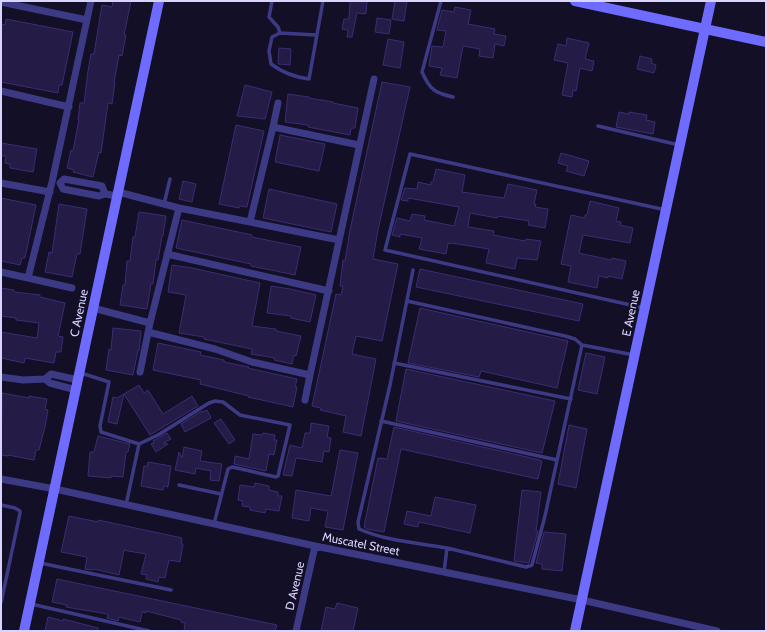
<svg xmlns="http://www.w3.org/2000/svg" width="767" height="632" viewBox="0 0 767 632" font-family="Cabin,sans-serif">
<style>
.building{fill:#241b47;stroke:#3b2d73}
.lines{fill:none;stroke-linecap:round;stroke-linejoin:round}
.lane{stroke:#3d3a85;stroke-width:3.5}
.street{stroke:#3d3a85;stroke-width:7}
.secondary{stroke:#6f6bff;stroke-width:10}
.labels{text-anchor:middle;stroke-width:4;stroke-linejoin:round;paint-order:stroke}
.street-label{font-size:12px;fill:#d9d4ff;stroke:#130f26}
</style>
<rect width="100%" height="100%" fill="#130f26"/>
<!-- building -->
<path class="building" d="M 113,1 L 131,1 L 124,35 L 126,35 L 122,56 L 119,55 L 114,83 L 115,83 L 112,104 L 108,103 L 101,153 L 99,152 L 93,177 L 73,172 L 74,170 L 67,168 L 71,150 L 73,151 L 79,120 L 78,120 L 80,103 L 84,103 L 88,71 L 91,54 L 94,54 L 102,5 L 112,7 Z
M 350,1 L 367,1 L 366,14 L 357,13 L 352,37 L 347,37 L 348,30 L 342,29 L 344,19 L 349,19 Z
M 395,1 L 407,1 L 404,21 L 392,19 Z
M 455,7 L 471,10 L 468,24 L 495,29 L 494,34 L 506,36 L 504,46 L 495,44 L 493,58 L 479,56 L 480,49 L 463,46 L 457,78 L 440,75 L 442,68 L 429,66 L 432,46 L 443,47 L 446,31 L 437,30 L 442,10 L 454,12 Z
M 377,18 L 391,20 L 389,34 L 375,32 Z
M 6,19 L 73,32 L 62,85 L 59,85 L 58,93 L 1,82 L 1,24 L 5,25 Z
M 567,38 L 589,43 L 585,59 L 594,61 L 592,71 L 580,68 L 576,91 L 573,90 L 572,97 L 562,95 L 568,63 L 554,60 L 558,44 L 566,46 Z
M 388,39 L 404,42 L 400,68 L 383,65 Z
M 279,48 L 291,49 L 290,65 L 278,64 Z
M 640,56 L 652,59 L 651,63 L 656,65 L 654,73 L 637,69 Z
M 382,82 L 410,87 L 378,230 L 373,259 L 398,264 L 382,341 L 356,336 L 352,354 L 376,359 L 361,436 L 343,432 L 346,416 L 320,410 L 321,408 L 312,406 L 336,294 L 341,295 L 343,286 L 340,286 L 343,260 L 345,261 L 350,230 Z
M 245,85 L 272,92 L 265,119 L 237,116 Z
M 288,94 L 309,97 L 309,98 L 333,102 L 333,103 L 358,108 L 355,128 L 351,128 L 350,135 L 308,127 L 308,125 L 285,122 Z
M 619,112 L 629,114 L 629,112 L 647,115 L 646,120 L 655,122 L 653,134 L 616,127 Z
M 236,125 L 264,131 L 247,207 L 240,206 L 239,208 L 219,204 Z
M 280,135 L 325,144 L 319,171 L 275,162 Z
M 1,143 L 37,149 L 33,172 L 10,168 L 10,164 L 5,163 L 6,156 L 1,156 Z
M 561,153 L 589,161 L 584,176 L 566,171 L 568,166 L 558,163 Z
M 436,169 L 465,175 L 462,192 L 504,198 L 508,184 L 537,190 L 534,204 L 536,204 L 535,207 L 548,209 L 545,228 L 528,225 L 529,221 L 498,216 L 497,218 L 470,213 L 468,227 L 494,231 L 493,235 L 525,241 L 526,239 L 541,241 L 537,260 L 517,258 L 515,269 L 486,263 L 489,249 L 451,243 L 450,244 L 448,243 L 446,254 L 419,249 L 422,238 L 400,234 L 400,237 L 392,235 L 397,218 L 410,221 L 412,214 L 425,216 L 424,220 L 454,226 L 459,207 L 408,198 L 408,201 L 401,200 L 405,188 L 417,189 L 418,182 L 431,185 L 431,182 L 433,182 Z
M 183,181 L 196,184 L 192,202 L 179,199 Z
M 269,189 L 337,204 L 331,232 L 263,218 Z
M 1,198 L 36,205 L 25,258 L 22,258 L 20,265 L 1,261 Z
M 590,201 L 619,208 L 616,221 L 621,222 L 620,225 L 633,228 L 630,243 L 583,235 L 579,253 L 611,260 L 612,258 L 626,261 L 622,279 L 608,276 L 608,278 L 599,276 L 597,288 L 568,282 L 571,266 L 561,264 L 571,215 L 585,218 L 585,215 L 587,215 Z
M 59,204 L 87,209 L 80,254 L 77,254 L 72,277 L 45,272 L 49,252 L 52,253 Z
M 139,212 L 166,216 L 163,236 L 162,236 L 158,260 L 156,260 L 153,284 L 151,284 L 147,309 L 120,305 L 123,285 L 125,285 L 127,261 L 130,261 L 133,237 L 135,237 Z
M 182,220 L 252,235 L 252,237 L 301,247 L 295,275 L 251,266 L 251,264 L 176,248 Z
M 172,265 L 192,268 L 260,283 L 252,326 L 276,329 L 276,331 L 301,336 L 296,356 L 294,355 L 292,364 L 274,360 L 275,358 L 251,354 L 252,349 L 204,339 L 204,337 L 179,333 L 186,295 L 168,292 Z
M 420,269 L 583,304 L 579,321 L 416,287 Z
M 271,286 L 290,289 L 316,295 L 310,322 L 291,318 L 291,316 L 267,313 Z
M 1,288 L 14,290 L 14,292 L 40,295 L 40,297 L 65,303 L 58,336 L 63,337 L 61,352 L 56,352 L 54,363 L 25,358 L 24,363 L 1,358 L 1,332 L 37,338 L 39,323 L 16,320 L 16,318 L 1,316 Z
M 420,308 L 568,341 L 557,388 L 481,371 L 479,377 L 408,363 Z
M 113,328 L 141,331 L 139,351 L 138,350 L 133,375 L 106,370 L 109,349 L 111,350 Z
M 158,343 L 201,352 L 200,355 L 224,360 L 224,362 L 249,367 L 248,368 L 297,379 L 295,387 L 297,387 L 293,407 L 248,397 L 249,396 L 200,384 L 201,380 L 153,370 Z
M 586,353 L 605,357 L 597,394 L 578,390 Z
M 406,369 L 555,401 L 542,453 L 396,421 Z
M 139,385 L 144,393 L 148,390 L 163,414 L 192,396 L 198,406 L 150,435 L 124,394 Z
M 2,393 L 29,398 L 29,396 L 47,399 L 45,409 L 48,410 L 45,427 L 39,450 L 36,450 L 34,460 L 8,455 L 8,456 L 1,455 Z
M 124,394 L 117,424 L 108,422 L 113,397 L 117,398 Z
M 207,410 L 211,418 L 185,432 L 181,424 L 202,411 L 202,412 Z
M 221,419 L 235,440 L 229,444 L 214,423 Z
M 311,423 L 329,426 L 327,437 L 331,438 L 329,452 L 324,451 L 322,462 L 296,458 L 292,476 L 283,475 L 290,445 L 302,448 L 305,433 L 310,433 Z
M 569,425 L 587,429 L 576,488 L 558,484 Z
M 394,427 L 540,460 L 540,461 L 542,461 L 538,479 L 401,449 L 384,532 L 367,529 L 364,527 L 378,458 L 387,459 Z
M 167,433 L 171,439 L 163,443 L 168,444 L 156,452 L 151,444 L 154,443 L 153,441 Z
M 263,433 L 275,435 L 274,440 L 277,440 L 274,455 L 269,454 L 266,471 L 234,464 L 235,456 L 249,459 L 253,434 L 262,435 Z
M 98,436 L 130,444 L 128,452 L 126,452 L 123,477 L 111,476 L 111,478 L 88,476 L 90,452 L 94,452 Z
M 184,447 L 202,451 L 200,461 L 222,464 L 219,481 L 210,480 L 211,471 L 196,468 L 195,474 L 175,470 L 179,452 L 182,458 Z
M 340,450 L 358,453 L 343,530 L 325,527 L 328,511 L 311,508 L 309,521 L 292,518 L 296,490 L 331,496 Z
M 148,462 L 171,466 L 168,487 L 164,486 L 163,490 L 141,486 L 144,466 L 147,467 Z
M 255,483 L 269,486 L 269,490 L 278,492 L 278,496 L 282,496 L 279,511 L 266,509 L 265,513 L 250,510 L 250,507 L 242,506 L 243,501 L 238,500 L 240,485 L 254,487 Z
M 522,490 L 541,492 L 536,531 L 538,531 L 529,563 L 514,561 Z
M 435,497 L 476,505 L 470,533 L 419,522 L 418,527 L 404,524 L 407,511 L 431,516 Z
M 69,516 L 98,522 L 98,520 L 182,538 L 181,543 L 183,544 L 180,562 L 169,560 L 165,578 L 159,577 L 158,582 L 146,579 L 147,575 L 141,574 L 146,554 L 128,551 L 124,550 L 119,575 L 94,569 L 93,570 L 85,569 L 87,557 L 61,552 Z
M 544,532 L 566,534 L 562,571 L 542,569 L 542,564 L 536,563 Z
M 57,579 L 277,625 L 275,631 L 184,631 L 185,623 L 181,622 L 181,620 L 146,611 L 146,613 L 142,612 L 140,622 L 119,617 L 118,621 L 107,618 L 108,614 L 66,607 L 67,605 L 52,602 Z
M 337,603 L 358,608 L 353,631 L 321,631 L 326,607 L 335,609 Z
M 48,617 L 63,621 L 63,619 L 98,628 L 98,631 L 45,631 Z"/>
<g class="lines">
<!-- lane -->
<path class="lane" d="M 272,1 L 269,17 L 278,27 L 280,33
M 441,1 L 422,72 C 430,90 435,93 453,97
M 316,35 L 280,33 L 272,37 L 269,51 L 271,64 C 283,73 294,77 309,79 L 323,1
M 598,126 L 679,145
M 164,204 L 170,179
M 413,270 L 390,385 L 358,522 L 359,529 C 386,541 418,543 447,548 L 444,572
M 407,301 L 565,336 L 575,339 L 582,345 L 634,355
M 644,308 L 385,250 L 410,154 L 666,210
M 394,363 L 571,399
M 81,373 L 109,382 L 100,426 L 101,432 L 139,444
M 381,421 L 557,460
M 179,485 L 221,494
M 1,505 L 15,508 L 20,511 L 20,513 L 1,603
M 126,505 L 139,444 L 158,435 L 209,403 L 215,401 L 223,402 L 240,415 L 290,425 L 278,476 L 276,477 L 237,468 L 232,467 L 228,469 L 214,524
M 447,548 L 526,567 L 532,565 L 545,516 L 582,345
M 40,563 L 171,590
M 31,604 L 149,631"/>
<!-- street -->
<path class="street" d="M 1,2 L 87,20
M 1,91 L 69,107
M 278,103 L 273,127 L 359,145
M 273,127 L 250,222 L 339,240
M 1,183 L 50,192
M 118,192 L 179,208 L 250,222
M 105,194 L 102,186 L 64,179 L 60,183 L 63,189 L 99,196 L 105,194 L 118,196
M 167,254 L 329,291
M 1,272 L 28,278 L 52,182 L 91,1
M 28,278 L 72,288
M 93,308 L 150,323
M 148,332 L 215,349 L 252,362 L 310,375 L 305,400
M 140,372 L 150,323 L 179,208
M 310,375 L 374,79
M 1,377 L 23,380 L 45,379
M 76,390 L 50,383 L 45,379 L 51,374 L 78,380
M 1,479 L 55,489 L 315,546 L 582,600 L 717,631
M 296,631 L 315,546"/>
<!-- secondary -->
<path class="secondary" d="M 575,1 L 766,42
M 24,631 L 159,1
M 575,631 L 711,1"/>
</g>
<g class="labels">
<!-- street labels -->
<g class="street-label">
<text transform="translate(79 313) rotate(-78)" y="4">C Avenue</text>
<text transform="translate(631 313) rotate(-78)" y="4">E Avenue</text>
<text transform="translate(361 544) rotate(11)" y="4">Muscatel Street</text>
<text transform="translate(295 586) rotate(-77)" y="4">D Avenue</text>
</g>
</g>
<!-- border -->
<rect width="767" height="632" fill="none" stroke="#d9d4ff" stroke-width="4"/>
</svg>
